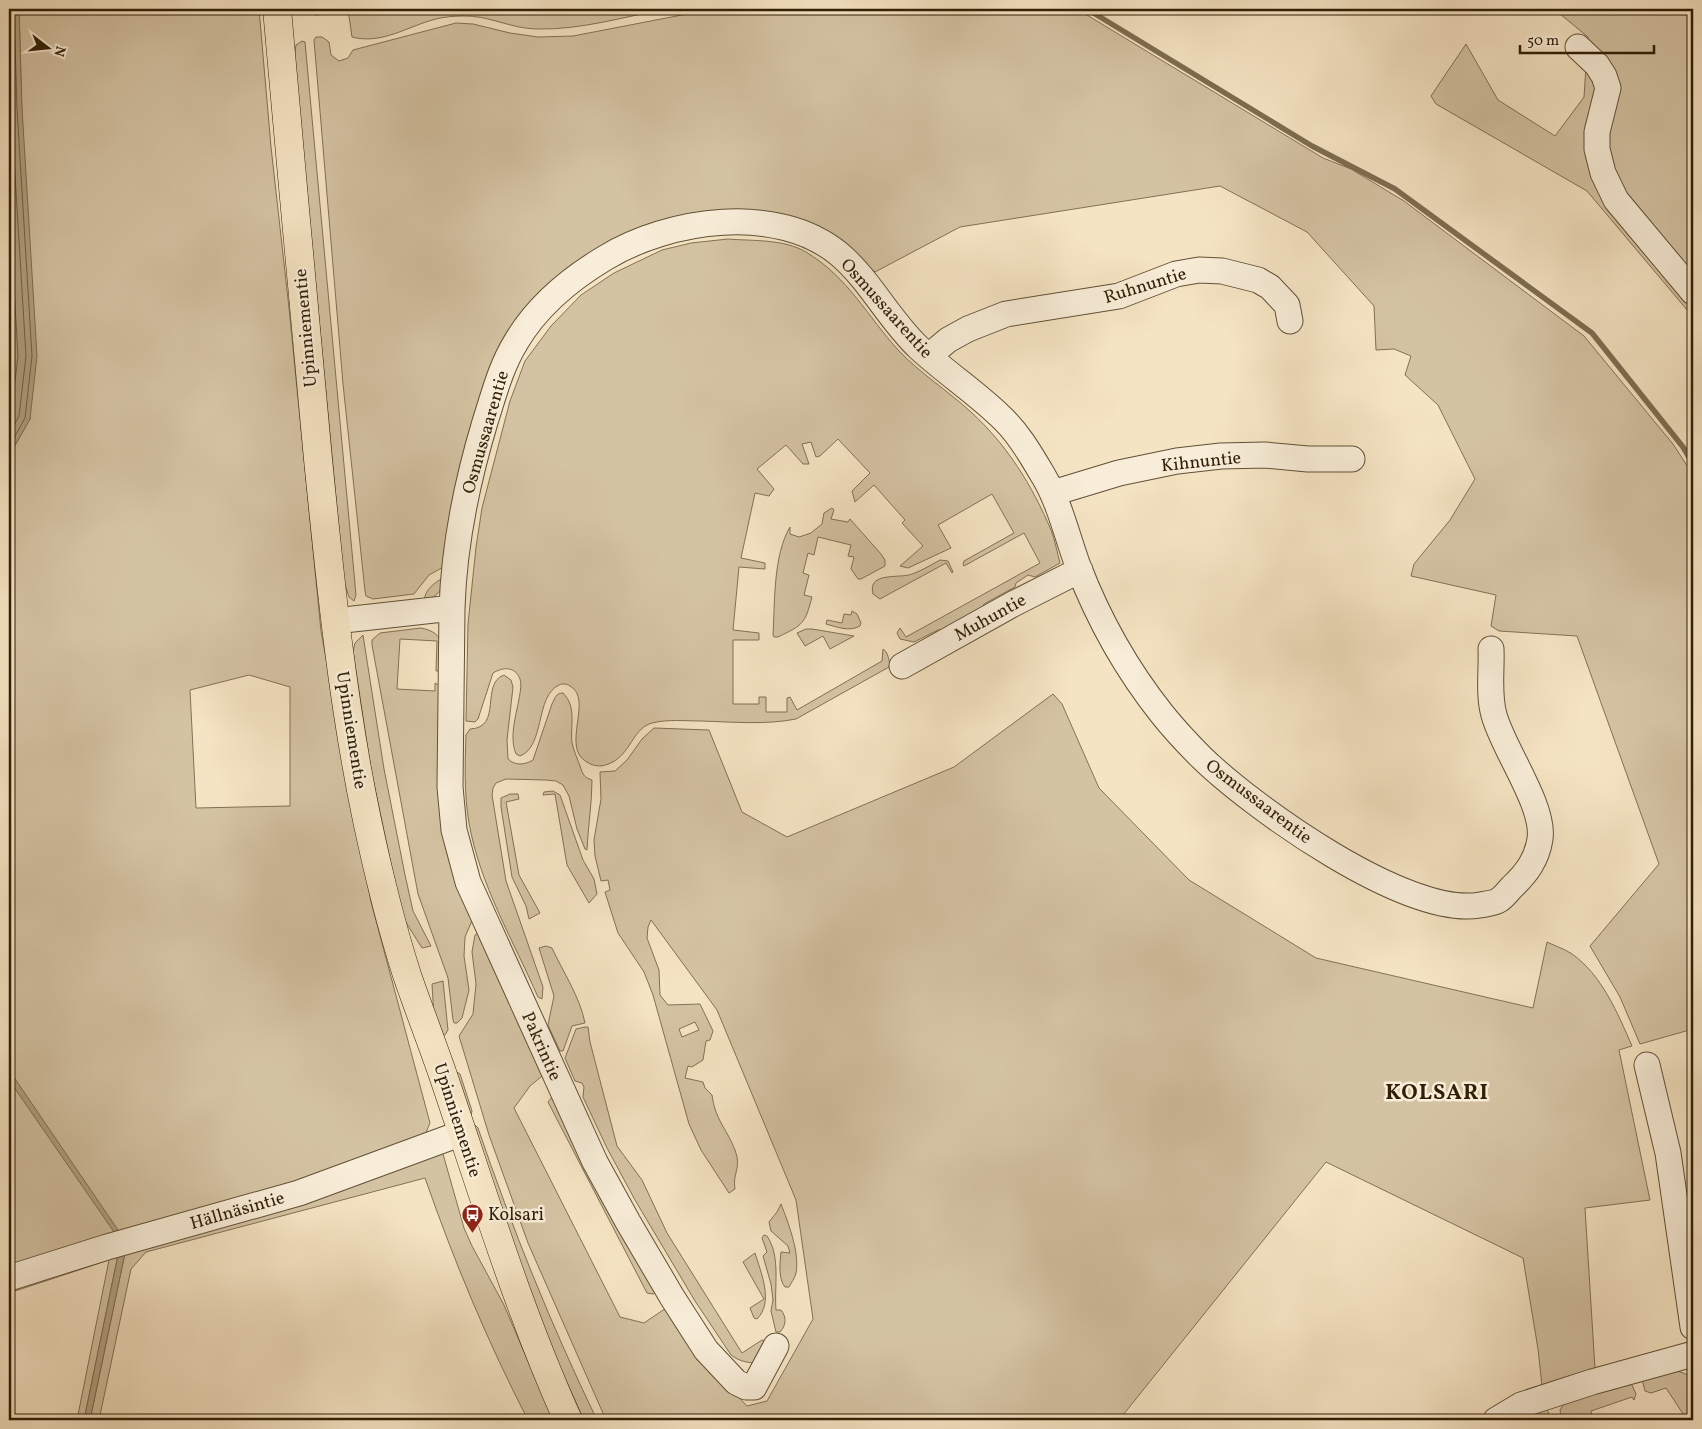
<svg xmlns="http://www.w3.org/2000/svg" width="1702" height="1429" viewBox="0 0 1702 1429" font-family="Vollkorn,serif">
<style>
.green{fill:#d4c3a3;stroke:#827154;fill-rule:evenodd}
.water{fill:#b2a183;stroke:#7e6d51}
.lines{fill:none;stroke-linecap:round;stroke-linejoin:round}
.shore{stroke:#716044;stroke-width:1}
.stream{stroke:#7e6d51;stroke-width:5.5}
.minor-casing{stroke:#615035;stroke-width:27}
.major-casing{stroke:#301f06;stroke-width:29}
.minor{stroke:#f8edd8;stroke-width:25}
.major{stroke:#f5e4c3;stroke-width:28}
.labels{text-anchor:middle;stroke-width:5;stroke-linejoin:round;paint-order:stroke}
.street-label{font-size:18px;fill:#301f06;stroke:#f8edd8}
.poi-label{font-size:18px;fill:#301f06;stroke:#f8edd8;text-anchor:start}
.district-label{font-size:22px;font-weight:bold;letter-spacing:1px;fill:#301f06;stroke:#f8edd8}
</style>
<rect width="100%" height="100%" fill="#f5e4c3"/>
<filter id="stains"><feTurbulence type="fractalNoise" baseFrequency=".004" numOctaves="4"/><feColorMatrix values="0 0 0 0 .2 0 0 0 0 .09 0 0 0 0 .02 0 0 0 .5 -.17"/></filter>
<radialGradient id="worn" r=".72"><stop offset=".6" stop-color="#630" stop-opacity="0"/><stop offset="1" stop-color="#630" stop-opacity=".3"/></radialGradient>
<!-- green -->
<path class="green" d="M 19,9 L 259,9 L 271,147 L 289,308 L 321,631 L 371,902 L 430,1123 L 425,1135 L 330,1176 L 9,1265 L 9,456 L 30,419 L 30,408 ZM 249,675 L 290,687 L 290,806 L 196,808 L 190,690 Z
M 311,9 L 665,9 C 624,17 580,30 537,29 C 512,29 488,15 463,16 C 454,16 444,17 436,19 C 408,26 382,45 352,37 L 348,9 L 325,11 L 325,14 L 316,15 L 313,14 Z
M 713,9 L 1077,9 L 1323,158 L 1351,169 L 1404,201 L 1584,336 L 1673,444 L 1693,475 L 1693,1029 L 1640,1044 L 1620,997 L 1590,946 L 1659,864 L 1577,636 L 1499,631 L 1491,626 L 1496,595 L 1411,576 L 1414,564 L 1450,520 L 1475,479 L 1438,405 L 1405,375 L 1411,356 L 1394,349 L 1376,350 L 1374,306 L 1307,232 L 1220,186 L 960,227 L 875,272 L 845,245 L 692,216 L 524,316 L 447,565 L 429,575 L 414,594 L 373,599 L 366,596 L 365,591 L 343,384 L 314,40 L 316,37 L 322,37 L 329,42 L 331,55 L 339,61 L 348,58 L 353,50 L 456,23 L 473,24 L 510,33 L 538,37 L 573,36 Z
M 1554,9 L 1693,9 L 1693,317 L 1587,191 L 1436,104 L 1431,96 L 1466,44 L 1498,100 L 1555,136 L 1584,97 L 1588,37 Z
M 302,41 L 305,42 L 356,595 L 354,601 L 349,597 L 344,581 L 294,57 L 296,45 Z
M 728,239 C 753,241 784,239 806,252 C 849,278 867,316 899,351 C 920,373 948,391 971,412 C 1007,445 1032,485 1051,530 C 1055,540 1057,552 1060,563 L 1035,577 L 1028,575 L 1016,583 L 1015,587 L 984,604 L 983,608 L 943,630 L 938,630 L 914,642 L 900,639 L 897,633 L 900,628 L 906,637 L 1040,563 L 1024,533 L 964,566 L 963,564 L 964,561 L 1014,533 L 992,494 L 938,525 L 951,548 L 908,568 L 900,566 L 923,546 L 902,523 L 905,520 L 874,485 L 855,502 L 852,491 L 870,473 L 838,439 L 820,456 L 816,457 L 811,442 L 802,444 L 809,464 L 803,464 L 786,445 L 757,469 L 774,489 L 769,496 L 755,493 L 741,558 L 765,563 L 765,569 L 739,567 L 733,630 L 759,633 L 759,640 L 733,640 L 733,704 L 759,704 L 759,697 L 766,697 L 766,712 L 787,712 L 787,698 L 790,697 L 797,710 L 882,661 L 883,649 C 888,652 889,660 890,665 L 889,667 L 796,719 C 766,725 732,722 701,721 C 685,721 668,719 652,723 C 630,729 631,761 601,766 C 596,766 591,765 587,762 C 560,748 594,699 570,686 C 567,684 563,683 559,685 C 535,696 545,747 520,756 L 516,754 C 509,737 516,716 519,699 C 520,693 522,685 520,679 C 515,666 503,667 493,673 L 478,719 L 475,722 L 466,721 L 468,624 L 476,547 L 482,508 L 510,401 L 525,361 L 551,326 L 581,295 L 614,273 L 662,250 L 691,243 Z
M 832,508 L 834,510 L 831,519 L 848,522 L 850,519 L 881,554 L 885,560 L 885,566 L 861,579 L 858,579 L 851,569 L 854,557 L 848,556 L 851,545 L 818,537 L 814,555 L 808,553 L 803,573 L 809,575 L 804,595 L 812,597 C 805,624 803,625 778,637 L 774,637 L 773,635 C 775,602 773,556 790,527 L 790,534 L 799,537 L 811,533 L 822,524 L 824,513 Z
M 940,560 L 948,561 L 953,572 L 952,573 L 946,563 L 880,599 L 873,594 C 867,571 900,579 912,574 C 921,571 931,565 940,560 Z
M 445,577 C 443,590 437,597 424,601 C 425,589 435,582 445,577 Z
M 852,611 L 857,614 L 861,623 L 860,626 C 849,632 837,627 826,624 L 827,620 L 842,623 L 844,614 L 851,615 Z
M 421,628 C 447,633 442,649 444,671 L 436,671 L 437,641 L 400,639 L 397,689 L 435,691 L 435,683 L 440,686 L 474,916 L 465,937 L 464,956 L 469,990 L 462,1018 L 457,1023 L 454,1023 L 453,1020 L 448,978 L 418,894 L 372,645 L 372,640 L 380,633 Z
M 806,629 L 812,629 L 854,636 L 830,649 L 823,636 L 805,646 L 797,633 Z
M 363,635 L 384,769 L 405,875 L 413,911 L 431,946 L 422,948 L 402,916 L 371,769 L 353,651 L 355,643 Z
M 504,675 L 511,680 L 513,687 L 507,740 L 508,759 C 515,766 525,765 533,760 L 552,704 C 555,698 556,693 563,693 C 577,707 570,725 572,743 C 574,751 577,758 580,766 C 583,774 583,777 592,780 C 592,803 588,826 587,850 L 585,849 L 577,829 L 569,796 L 563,785 L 556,781 L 546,780 L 506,779 L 496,783 L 493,788 L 492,795 L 506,881 L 543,987 L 542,999 L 538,997 C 513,940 480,885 469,823 C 464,794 465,764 466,735 L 470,729 C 503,728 480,683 504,675 Z
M 1053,694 L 1062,704 L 1099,788 L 1189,880 L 1316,958 L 1533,1008 L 1547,942 C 1555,946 1565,949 1572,954 C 1602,975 1618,1014 1632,1046 L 1619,1050 L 1650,1200 L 1585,1208 L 1595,1369 L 1542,1386 L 1538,1349 L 1523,1258 L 1326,1162 L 1119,1420 L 606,1420 L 528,1243 L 489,1135 L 459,1036 L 473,1014 L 476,984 L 472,952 L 475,935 L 482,930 L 547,1072 L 530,1086 L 514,1108 L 620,1317 L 644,1323 L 669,1306 L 733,1391 L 747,1406 L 767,1401 L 813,1319 L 796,1200 L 717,1010 L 651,920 L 648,927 L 647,938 L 659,970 L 660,995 L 668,1005 L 700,1004 L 713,1031 L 710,1040 L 706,1041 L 703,1060 L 692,1067 L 688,1066 L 685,1078 L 703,1082 L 705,1088 L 712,1095 C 715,1120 727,1129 735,1150 C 742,1168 732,1174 735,1189 L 729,1193 L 701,1150 L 689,1124 L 653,995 L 644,972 L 618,933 L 605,892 L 610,890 L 608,880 L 601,881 L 595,856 L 594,840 L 601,799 L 600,772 L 615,771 L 627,760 L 642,739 L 654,728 L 709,730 L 742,812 L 787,837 L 954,767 ZM 695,1022 L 699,1030 L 682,1037 L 679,1029 Z
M 553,791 L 560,795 L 583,860 L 594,879 L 597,894 L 589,903 L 567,865 L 555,794 L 543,795 L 544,792 Z
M 510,794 L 518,794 L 519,799 L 506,802 L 519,875 L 540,913 L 529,919 L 526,906 L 512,877 L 501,807 L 501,798 Z
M 546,946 L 552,948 C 563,972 580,997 585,1023 L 572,1026 L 563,1051 L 560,1051 L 548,1025 L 554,996 L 539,948 Z
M 443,981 L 448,1030 L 445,1035 L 443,1035 L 434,1018 L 432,984 Z
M 585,1027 L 588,1027 L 590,1042 L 617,1146 L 642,1180 L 667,1233 L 742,1353 L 762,1340 L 767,1341 L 757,1363 C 747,1363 739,1361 731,1355 L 695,1301 L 635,1200 L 607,1148 L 583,1097 L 584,1087 L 582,1083 L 575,1081 L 565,1058 L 576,1029 Z
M 455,1071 L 460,1074 L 472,1111 L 471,1115 Z
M 552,1097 L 659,1292 L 653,1294 L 647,1293 L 548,1102 Z
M 471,1124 L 475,1125 L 478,1128 C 512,1228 551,1325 597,1420 L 584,1420 L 521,1282 Z
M 435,1149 L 443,1154 L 464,1228 L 472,1246 L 504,1305 L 535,1378 L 556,1420 L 528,1420 C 488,1343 454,1261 425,1178 L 146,1252 L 131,1269 L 99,1420 L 90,1420 L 125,1253 L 118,1255 L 84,1420 L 77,1420 L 109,1260 L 9,1293 L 9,1283 Z
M 781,1204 C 788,1222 800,1253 796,1273 C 795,1278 791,1283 789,1287 L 785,1287 C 778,1279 780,1262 781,1252 L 790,1253 L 788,1246 L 771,1231 L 769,1222 L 777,1212 Z
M 764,1235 L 767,1236 C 781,1257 774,1286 776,1310 L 781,1310 C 787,1317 786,1326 780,1332 L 776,1332 L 771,1311 L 773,1300 L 771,1284 L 763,1256 L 767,1252 L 762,1238 Z
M 755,1253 C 761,1273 774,1302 757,1319 L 754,1318 L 750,1308 L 764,1299 L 743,1262 Z
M 1673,1369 L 1693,1377 L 1693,1420 L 1687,1420 L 1666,1388 L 1651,1393 L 1645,1391 L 1642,1379 Z
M 1631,1383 L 1636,1394 L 1634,1400 L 1632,1397 L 1591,1411 L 1593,1420 L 1584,1420 L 1582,1415 L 1565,1419 L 1561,1416 L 1560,1410 L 1565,1402 Z
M 1547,1409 L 1551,1420 L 1508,1420 Z"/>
<!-- water -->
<path class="water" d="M 9,9 L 19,9 L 22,108 L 37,356 L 30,419 L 9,456 Z
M 9,1070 L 118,1230 L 114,1232 L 9,1080 Z
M 125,1253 L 90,1420 L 84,1420 L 118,1255 Z"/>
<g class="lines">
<!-- shore -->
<path class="shore" d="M 9,20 L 11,109 L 26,356 L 19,416 L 9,435
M 9,200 L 18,356 L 11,414 L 9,419
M 9,447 L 25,418 L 32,356 L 17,109 L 14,9"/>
<!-- stream -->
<path class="stream" d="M 1087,9 L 1312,146 L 1395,189 L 1592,333 L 1683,447 L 1693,464"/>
<defs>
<path id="minor" d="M 1578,47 L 1597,65 L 1604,76 L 1608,88 L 1597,132 L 1597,149 L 1603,173 L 1616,200 L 1693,292
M 929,356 L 948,340 L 968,329 L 1006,314 L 1119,296 L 1176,274 L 1199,270 L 1222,271 L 1258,280 L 1270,287 L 1287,305 L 1290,321
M 1053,493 L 1119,473 L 1177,461 L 1221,456 L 1265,455 L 1308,459 L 1352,459
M 452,608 L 450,787 L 454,830 L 468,882 L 595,1162 L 628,1222 L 672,1297 L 706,1350 L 736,1382 L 746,1387 L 754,1387 L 776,1346
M 335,621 L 452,608 C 454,545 467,482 485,422 C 494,394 501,366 516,342 C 537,306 570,279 605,258 C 669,219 777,203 839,254 C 870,280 889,320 919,348 C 945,372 974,391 999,415 C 1018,432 1031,455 1044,477 C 1060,504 1067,536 1078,566 C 1098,618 1127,670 1162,714 C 1174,729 1187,743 1201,757 C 1252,807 1407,918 1480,905 C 1485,904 1495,903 1499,900 C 1504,897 1508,891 1512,887 C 1527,873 1537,859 1540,839 C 1545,806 1503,749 1494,715 C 1488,694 1492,670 1491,649
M 902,666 L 1013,604 L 1080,570
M 1647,1065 L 1668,1153 L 1693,1327
M 9,1278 L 107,1247 L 299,1193 L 462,1133
M 1496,1420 L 1521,1405 L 1592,1382 L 1693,1354"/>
<path id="major" d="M 277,9 C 291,159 303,309 318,459 C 330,579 342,701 367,820 C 378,872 391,925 407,975 C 419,1010 432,1043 444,1078 C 483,1193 518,1309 568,1420"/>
</defs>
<!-- minor casing -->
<use href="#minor" class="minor-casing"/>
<!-- major casing -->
<use href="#major" class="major-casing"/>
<!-- minor -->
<use href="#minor" class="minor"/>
<!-- major -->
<use href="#major" class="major"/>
</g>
<!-- icons -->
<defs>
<symbol id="bus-pin" viewBox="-11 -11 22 30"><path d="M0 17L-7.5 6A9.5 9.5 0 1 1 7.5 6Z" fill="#8f2418" stroke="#f8edd8"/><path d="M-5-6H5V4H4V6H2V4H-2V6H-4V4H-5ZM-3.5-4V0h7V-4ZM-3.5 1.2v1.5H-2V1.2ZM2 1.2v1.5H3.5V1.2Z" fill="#fff"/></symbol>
</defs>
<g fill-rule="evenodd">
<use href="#bus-pin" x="460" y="1202" width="25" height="34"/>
</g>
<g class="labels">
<!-- street labels -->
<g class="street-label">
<text transform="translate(1145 285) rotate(-17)" y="6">Ruhnuntie</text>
<text transform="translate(887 308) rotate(48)" y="6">Osmussaarentie</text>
<text transform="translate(305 328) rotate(-95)" y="6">Upinniementie</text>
<text transform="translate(485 432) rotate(-74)" y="6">Osmussaarentie</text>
<text transform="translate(1201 461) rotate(-6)" y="6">Kihnuntie</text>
<text transform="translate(990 617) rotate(-29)" y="6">Muhuntie</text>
<text transform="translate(352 730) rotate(81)" y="6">Upinniementie</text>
<text transform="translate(1259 801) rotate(37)" y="6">Osmussaarentie</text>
<text transform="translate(542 1046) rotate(66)" y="6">Pakrintie</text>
<text transform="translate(458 1120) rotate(72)" y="6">Upinniementie</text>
<text transform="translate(237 1210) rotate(-16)" y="6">Hällnäsintie</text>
</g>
<!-- poi labels -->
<g class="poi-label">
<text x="488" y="1220">Kolsari</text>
</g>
<!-- district labels -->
<g class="district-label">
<text x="1437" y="1099">KOLSARI</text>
</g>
</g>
<!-- margin -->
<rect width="1702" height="1429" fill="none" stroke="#f5e4c3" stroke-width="30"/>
<rect x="10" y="10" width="1682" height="1409" fill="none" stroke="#301f06" stroke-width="2.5"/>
<rect x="15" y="15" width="1672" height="1399" fill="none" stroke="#301f06"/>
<!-- north arrow -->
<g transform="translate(48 48) rotate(106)" stroke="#f8edd8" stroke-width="4" paint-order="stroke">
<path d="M0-4L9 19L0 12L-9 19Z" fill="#301f06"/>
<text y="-8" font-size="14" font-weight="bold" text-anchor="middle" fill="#301f06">N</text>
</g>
<!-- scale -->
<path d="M1520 45v8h134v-8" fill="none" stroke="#301f06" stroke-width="2.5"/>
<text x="1527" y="45" font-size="15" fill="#301f06" stroke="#f8edd8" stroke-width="4" paint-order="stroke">50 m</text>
<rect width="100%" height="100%" filter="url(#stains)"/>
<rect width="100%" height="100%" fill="url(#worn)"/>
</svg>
